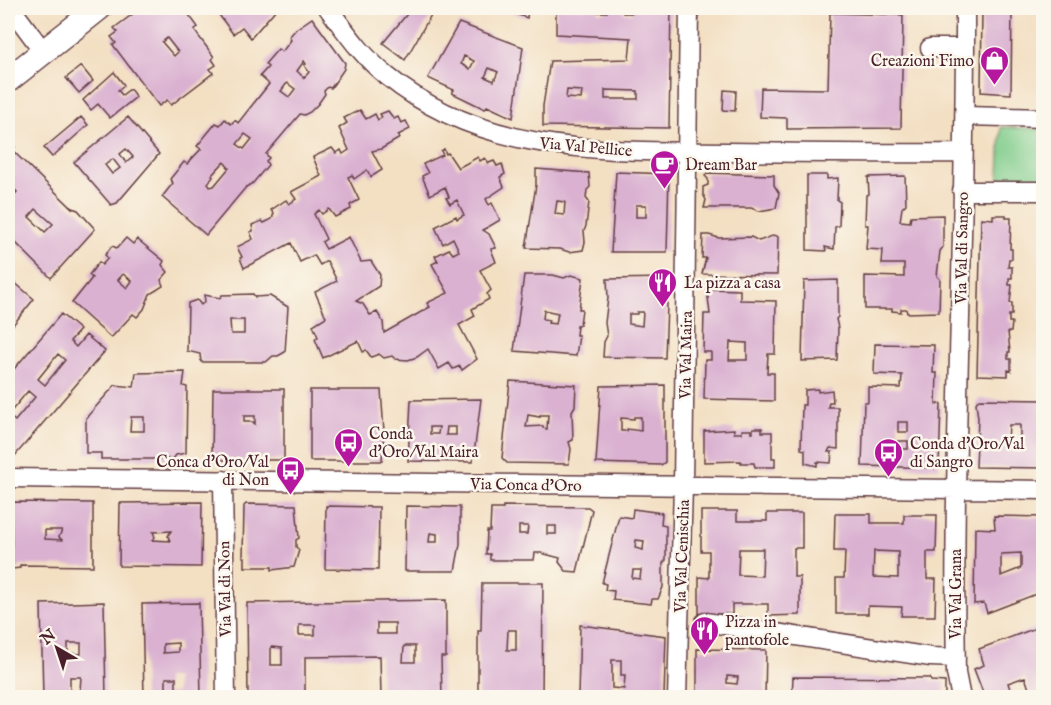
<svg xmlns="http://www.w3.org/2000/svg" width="1051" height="705" viewBox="0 0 1051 705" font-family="'IM FELL English',serif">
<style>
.green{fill:#7fcc8b;stroke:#64765b;stroke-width:1.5}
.building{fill:#dab1d1;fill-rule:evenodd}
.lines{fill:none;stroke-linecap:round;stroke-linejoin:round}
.minor-casing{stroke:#633c42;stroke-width:21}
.major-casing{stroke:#633c42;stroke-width:27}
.minor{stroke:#fff;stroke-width:18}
.major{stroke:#fff;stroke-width:24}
.labels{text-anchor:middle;stroke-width:5;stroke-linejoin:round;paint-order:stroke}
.poi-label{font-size:16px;fill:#4a1f2b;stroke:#fbf7ec;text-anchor:start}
.street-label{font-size:16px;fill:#4a1f2b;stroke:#fbf7ec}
</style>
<rect width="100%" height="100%" fill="#fbf7ec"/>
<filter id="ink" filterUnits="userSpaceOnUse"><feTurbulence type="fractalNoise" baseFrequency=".0167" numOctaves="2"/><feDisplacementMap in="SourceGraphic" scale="12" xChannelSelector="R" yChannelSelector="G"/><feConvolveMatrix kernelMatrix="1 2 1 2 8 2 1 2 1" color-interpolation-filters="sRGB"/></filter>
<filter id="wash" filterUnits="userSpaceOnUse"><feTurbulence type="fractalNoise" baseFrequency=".008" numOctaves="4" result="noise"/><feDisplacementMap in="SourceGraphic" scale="24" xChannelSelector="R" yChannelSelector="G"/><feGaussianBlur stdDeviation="1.35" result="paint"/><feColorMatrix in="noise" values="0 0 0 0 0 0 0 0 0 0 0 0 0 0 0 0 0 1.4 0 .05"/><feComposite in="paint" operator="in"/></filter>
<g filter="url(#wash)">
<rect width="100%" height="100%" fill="#f3dfc2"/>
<!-- green -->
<path class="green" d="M 1001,127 L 1043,129 L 1043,180 L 999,178 Z"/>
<g id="blocks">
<!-- building -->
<path class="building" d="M 141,8 L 184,8 L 198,27 L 194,30 L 214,57 L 212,59 L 216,65 L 210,69 L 213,73 L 171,105 L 167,100 L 159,106 L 113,45 L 116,43 L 111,37 L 118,32 L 114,28 ZM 167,38 L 178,52 L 174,56 L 162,42 Z
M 214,8 L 277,8 L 251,38 L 242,27 L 233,34 Z
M 412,8 L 435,8 L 405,60 L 383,43 Z
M 499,8 L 528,8 L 527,18 Z
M 556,8 L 598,8 L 598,12 L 607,12 L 607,8 L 623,8 L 623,13 L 633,13 L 633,8 L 671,8 L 669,128 L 543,126 L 543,106 L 550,61 L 629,59 L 631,38 L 556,34 ZM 567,90 L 582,91 L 581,99 L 566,98 ZM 605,90 L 638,91 L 638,99 L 605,99 Z
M 982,8 L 1012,8 L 1011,94 L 981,92 Z
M 830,13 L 903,15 L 901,128 L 787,129 L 787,118 L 760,117 L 761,88 L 828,89 Z
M 312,18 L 345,63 L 344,69 L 331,88 L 328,87 L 324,91 L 325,94 L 318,104 L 310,112 L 304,115 L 300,114 L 266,154 L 269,158 L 266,161 L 268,165 L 253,183 L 246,187 L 206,235 L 162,197 L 173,183 L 170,179 L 184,162 L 187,164 L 201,149 L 197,146 L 216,123 L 220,125 L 225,119 L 231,124 L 235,120 L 238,123 L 269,84 L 260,76 L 268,67 L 265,64 L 278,49 L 282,52 L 291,40 L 289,37 L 296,29 ZM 304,61 L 306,64 L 304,65 L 309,72 L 304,78 L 297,71 ZM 287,83 L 295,89 L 289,97 L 281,91 ZM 245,134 L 252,139 L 244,149 L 237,144 ZM 224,162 L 229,168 L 214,186 L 210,187 L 208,183 L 213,177 L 212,175 Z
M 459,23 L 523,47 L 513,118 L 487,106 L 485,109 L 452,93 L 454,90 L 428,78 ZM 464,56 L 474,61 L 470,69 L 461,64 ZM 489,68 L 498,72 L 494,81 L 485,77 Z
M 81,66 L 93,81 L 79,93 L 66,78 Z
M 114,72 L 124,85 L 118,90 L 122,95 L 130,89 L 136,97 L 110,118 L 98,104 L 91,110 L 83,100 Z
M 724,90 L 736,91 L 735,111 L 723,110 Z
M 360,110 L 366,119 L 375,114 L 378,120 L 382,117 L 380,114 L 388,111 L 394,119 L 398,117 L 401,123 L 406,121 L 410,129 L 398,135 L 400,138 L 381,149 L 372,151 L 382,170 L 371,177 L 367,170 L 354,179 L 352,175 L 348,177 L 359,200 L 350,205 L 351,209 L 335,217 L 329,209 L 322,214 L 319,210 L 314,214 L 326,239 L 322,242 L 326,249 L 349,237 L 361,262 L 371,261 L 380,275 L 379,286 L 356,301 L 363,304 L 370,315 L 377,312 L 383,322 L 384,333 L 430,307 L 427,303 L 448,293 L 432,264 L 438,261 L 435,256 L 449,249 L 453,254 L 459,251 L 453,238 L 443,244 L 435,227 L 456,216 L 457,219 L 464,215 L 457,200 L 450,204 L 446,198 L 449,197 L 445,187 L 430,195 L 422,176 L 428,173 L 423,164 L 443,155 L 441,151 L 444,149 L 446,154 L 448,153 L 458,168 L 478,157 L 480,161 L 485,158 L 489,163 L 494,161 L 497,166 L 502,164 L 505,174 L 500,177 L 504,187 L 486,199 L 489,205 L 492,203 L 500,220 L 483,230 L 489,234 L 496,248 L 491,249 L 496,262 L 480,270 L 491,290 L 487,294 L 489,299 L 472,309 L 475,316 L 459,325 L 477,359 L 462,370 L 460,366 L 453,369 L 449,363 L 439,369 L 428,349 L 417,357 L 408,360 L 395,359 L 392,356 L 384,358 L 379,354 L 371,357 L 366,350 L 363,352 L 358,341 L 323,358 L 315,339 L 318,337 L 313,325 L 326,317 L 315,292 L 337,281 L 327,261 L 320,265 L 314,255 L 300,262 L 291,243 L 244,268 L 240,258 L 242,257 L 237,247 L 253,239 L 250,232 L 253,231 L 252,225 L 262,221 L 264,223 L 272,219 L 274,213 L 271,210 L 286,200 L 289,204 L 296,199 L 291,192 L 321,176 L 313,157 L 332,148 L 336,153 L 341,150 L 343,154 L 349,150 L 339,128 L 347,123 L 344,118 Z
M 81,117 L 88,125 L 52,157 L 44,148 Z
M 128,117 L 159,154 L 117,203 L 111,205 L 74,162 ZM 126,149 L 133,157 L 126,163 L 120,154 ZM 113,159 L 120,168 L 112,174 L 105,165 Z
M 8,140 L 15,147 L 12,150 L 72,208 L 78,210 L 95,229 L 51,278 L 8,235 L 8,196 L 10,199 L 17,192 L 8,182 ZM 36,209 L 53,224 L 45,232 L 29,217 Z
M 536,169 L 589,173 L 590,187 L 587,190 L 586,198 L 589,202 L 586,226 L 584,231 L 585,242 L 583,250 L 569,252 L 560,249 L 526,248 L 536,185 ZM 557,201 L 565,202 L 564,215 L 555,214 Z
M 616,172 L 669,174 L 667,252 L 611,252 ZM 636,205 L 646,205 L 646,217 L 636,217 Z
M 707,173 L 774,175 L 774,185 L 779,193 L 776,208 L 759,211 L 751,208 L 704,208 L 706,200 L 703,194 L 703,187 L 708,185 L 708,179 L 705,176 Z
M 807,175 L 827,175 L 827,179 L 838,178 L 837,200 L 840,202 L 839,226 L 835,227 L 834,249 L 825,247 L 826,251 L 807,250 Z
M 905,176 L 906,204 L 902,208 L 900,221 L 910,222 L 911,216 L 943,215 L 943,247 L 940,251 L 937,276 L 940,279 L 939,312 L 907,313 L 906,309 L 901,309 L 901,312 L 892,311 L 892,309 L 865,309 L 865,276 L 904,277 L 904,264 L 882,264 L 883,250 L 866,249 L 868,225 L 865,225 L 866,195 L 869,194 L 868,177 Z
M 993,215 L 1006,215 L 1006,218 L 1011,218 L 1010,249 L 1012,249 L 1012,259 L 1009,259 L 1008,267 L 1012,267 L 1012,278 L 1009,278 L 1009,285 L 1012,285 L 1010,303 L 1012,303 L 1012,315 L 1009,315 L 1009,322 L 1012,322 L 1011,332 L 1008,332 L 1010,352 L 1008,352 L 1008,359 L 1011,359 L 1011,371 L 1008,370 L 1008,376 L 977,375 L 981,218 L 993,219 Z
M 703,235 L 709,235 L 719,238 L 751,237 L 759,241 L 775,235 L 778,237 L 777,275 L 702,274 L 706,258 L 702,258 Z
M 126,238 L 133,244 L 137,239 L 164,261 L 162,265 L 168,272 L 161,280 L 163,286 L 150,294 L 144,309 L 137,317 L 133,314 L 111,338 L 72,303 L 92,278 L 89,275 L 99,262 L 102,265 L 108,258 L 105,255 L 112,246 L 117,248 ZM 123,274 L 132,281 L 127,288 L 118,280 Z
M 524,275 L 553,275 L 564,278 L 571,275 L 583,278 L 579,309 L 582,309 L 580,325 L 577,326 L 576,335 L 579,335 L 576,356 L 514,351 ZM 544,310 L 558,313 L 556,324 L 548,323 L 549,320 L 543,319 Z
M 668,278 L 665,358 L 603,357 L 604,342 L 607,336 L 605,323 L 608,298 L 607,279 ZM 637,312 L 643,312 L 642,326 L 629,324 L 629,314 L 637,314 Z
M 8,280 L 12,284 L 14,282 L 34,299 L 8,331 Z
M 838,280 L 838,317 L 836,319 L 838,328 L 837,360 L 802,361 L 804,281 Z
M 707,289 L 740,290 L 740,300 L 776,301 L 775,354 L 768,354 L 767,373 L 774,373 L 774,401 L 704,399 L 705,360 L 711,360 L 711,352 L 703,352 L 704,314 L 710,314 ZM 730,342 L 747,343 L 747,360 L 729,360 Z
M 253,294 L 255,297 L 270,296 L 288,307 L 285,352 L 278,356 L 273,356 L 266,362 L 201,362 L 200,354 L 187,351 L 188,303 L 197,300 L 201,305 L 205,301 L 204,295 L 220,298 L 222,295 ZM 230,320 L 244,320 L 244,334 L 231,334 Z
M 61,314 L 80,330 L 70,341 L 76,347 L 86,335 L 105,351 L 13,458 L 8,453 L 8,415 L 15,421 L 35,397 L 28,391 L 8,415 L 8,376 ZM 58,354 L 65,360 L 45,385 L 38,379 Z
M 875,344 L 934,345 L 933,373 L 937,373 L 936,404 L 941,404 L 939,468 L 862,466 L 864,402 L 868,402 L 868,387 L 901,388 L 902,375 L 874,374 ZM 898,422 L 908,422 L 908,432 L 898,432 ZM 898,441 L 908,441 L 908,449 L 898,449 Z
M 185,372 L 183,386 L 187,387 L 186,453 L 176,455 L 173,459 L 101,459 L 101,453 L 86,453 L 86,418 L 115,385 L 134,387 L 136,373 ZM 131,417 L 144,417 L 144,431 L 130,431 Z
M 510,381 L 576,385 L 575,406 L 572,411 L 573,440 L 569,442 L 571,449 L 569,464 L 507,463 L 502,458 ZM 528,415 L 540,417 L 540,415 L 548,415 L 547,429 L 543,428 L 543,426 L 526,427 Z
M 665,385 L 665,462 L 661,465 L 596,463 L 601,386 ZM 634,417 L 641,417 L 641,431 L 627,429 L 627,431 L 621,431 L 621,418 L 634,419 Z
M 213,389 L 284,389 L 284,460 L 212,460 ZM 244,416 L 255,416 L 255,424 L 253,422 L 244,422 Z
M 818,389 L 818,392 L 832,390 L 833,402 L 829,402 L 828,407 L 838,407 L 838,449 L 830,448 L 828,452 L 832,452 L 831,463 L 817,462 L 817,466 L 805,463 L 805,450 L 801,449 L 802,405 L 805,405 L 805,390 Z
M 310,390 L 381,390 L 384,431 L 382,461 L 310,461 Z
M 481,399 L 473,462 L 408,461 L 411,400 ZM 430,427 L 439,427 L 438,434 L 430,434 ZM 447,427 L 456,427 L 456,435 L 446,435 Z
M 979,399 L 1044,400 L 1044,468 L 976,467 L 978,418 L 976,403 ZM 1009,425 L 1020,425 L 1020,442 L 1008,442 Z
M 753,428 L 762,428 L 762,432 L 772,432 L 772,458 L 775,458 L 775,467 L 755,467 L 754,463 L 741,463 L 741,461 L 704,462 L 704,431 L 734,429 L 734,433 L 742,433 L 742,430 L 751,430 L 751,433 L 753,433 Z
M 11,502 L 93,503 L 93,566 L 20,565 L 20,568 L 12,569 ZM 45,530 L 62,530 L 59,537 L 62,540 L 45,539 Z
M 202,502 L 201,567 L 119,566 L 120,503 ZM 171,531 L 168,536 L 170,541 L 152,540 L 155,537 L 153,532 Z
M 246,504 L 296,505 L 299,538 L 296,540 L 296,547 L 299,550 L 294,567 L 272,570 L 272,567 L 245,567 L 245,557 L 243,557 L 244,506 Z
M 326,506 L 379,507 L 378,570 L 325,569 Z
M 406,506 L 460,507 L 460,544 L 455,571 L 405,571 ZM 430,533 L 437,534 L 437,542 L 429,542 Z
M 503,506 L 588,507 L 592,510 L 577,572 L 566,571 L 559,562 L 560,558 L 541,553 L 535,553 L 534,560 L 490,560 L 490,554 L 486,554 L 487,531 L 490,531 L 491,509 L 503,509 ZM 519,526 L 528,526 L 527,534 L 519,534 ZM 547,526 L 556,526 L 556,534 L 547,534 Z
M 633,509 L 662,513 L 661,525 L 666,526 L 666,560 L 663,563 L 663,587 L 658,599 L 652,599 L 651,604 L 613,600 L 614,591 L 605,590 L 606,584 L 602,583 L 619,516 L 632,518 ZM 636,540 L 644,541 L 643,550 L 635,548 ZM 633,570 L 641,570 L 640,579 L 632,578 Z
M 701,511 L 737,511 L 737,521 L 767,521 L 767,513 L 802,513 L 802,548 L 794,548 L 794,577 L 800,577 L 800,615 L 768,616 L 768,604 L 732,604 L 732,614 L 699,614 L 699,577 L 709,578 L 709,551 L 701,551 ZM 739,549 L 763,549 L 762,576 L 738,575 Z
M 835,514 L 871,514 L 871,523 L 904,523 L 904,515 L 937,515 L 936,552 L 927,552 L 927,579 L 936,579 L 935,616 L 901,616 L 902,607 L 868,606 L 868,614 L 836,614 L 836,578 L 844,578 L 845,551 L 834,551 ZM 874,551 L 898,552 L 898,578 L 873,577 Z
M 994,516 L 1044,517 L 1044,591 L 987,613 L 984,603 L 974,604 L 975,528 L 995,529 ZM 1021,553 L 1021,568 L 1001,576 L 1001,554 Z
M 482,583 L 543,583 L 542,698 L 478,698 L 478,631 L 481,631 ZM 508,630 L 516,630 L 516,650 L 507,650 Z
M 446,600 L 446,657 L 441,657 L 442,697 L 381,698 L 380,656 L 305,657 L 305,698 L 248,698 L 247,603 ZM 377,623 L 395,623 L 395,634 L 377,634 ZM 299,625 L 315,625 L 315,635 L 299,635 ZM 404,646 L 415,646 L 415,662 L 403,662 ZM 271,647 L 282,648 L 282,665 L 271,665 Z
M 104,602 L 106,698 L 43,698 L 41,604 ZM 68,643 L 81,643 L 81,654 L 68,653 ZM 70,677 L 81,677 L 80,691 L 70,691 Z
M 199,603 L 201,698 L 144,698 L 142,604 ZM 178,643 L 178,652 L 163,653 L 163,644 ZM 166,678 L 176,678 L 176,693 L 166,694 Z
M 580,625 L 666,636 L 664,696 L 601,698 L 601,695 L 578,696 ZM 612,660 L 621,660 L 621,675 L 625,675 L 624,689 L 612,688 Z
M 1044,625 L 1044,698 L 1032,698 L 1025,677 L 1008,683 L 1013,698 L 985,698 L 974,669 L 984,665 L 979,649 Z
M 697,649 L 766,650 L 765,698 L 697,698 ZM 727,676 L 738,677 L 737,684 L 727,683 Z
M 793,677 L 930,678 L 931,681 L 945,682 L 945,698 L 792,698 Z"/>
</g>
</g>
<g filter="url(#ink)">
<use href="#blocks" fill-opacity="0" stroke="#633c42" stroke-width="1.5"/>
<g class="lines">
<defs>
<path id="minor" d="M 11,8 L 43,51
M 328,8 C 346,32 363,57 387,76 C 485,156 607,151 726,152 C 805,153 884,154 963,153
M 930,48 L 965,48
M 965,116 L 1044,118
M 962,191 L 1044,191
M 8,478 L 1044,490
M 223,480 L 226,698
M 705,622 L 931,657 L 956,658
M 677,698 L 683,486 L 689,8
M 961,698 L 956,673 C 952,451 966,230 965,8"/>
<path id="major" d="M 8,10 L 10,8
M 8,80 L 99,8"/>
</defs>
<!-- minor casing -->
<use href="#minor" class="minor-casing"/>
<!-- major casing -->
<use href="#major" class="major-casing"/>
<!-- minor -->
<use href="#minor" class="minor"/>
<!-- major -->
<use href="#major" class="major"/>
</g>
</g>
<!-- icons -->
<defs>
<symbol id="shop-pin" viewBox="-11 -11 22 30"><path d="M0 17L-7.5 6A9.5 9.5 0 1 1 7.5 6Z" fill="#b5179e" stroke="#fbf7ec"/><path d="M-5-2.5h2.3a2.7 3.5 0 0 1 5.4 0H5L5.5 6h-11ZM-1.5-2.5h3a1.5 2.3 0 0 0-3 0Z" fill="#fff"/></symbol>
<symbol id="cafe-pin" viewBox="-11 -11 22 30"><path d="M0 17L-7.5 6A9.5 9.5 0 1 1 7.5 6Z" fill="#b5179e" stroke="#fbf7ec"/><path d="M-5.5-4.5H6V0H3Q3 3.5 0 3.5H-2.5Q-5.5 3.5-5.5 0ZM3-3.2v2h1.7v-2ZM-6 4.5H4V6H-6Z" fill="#fff"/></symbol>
<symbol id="restaurant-pin" viewBox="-11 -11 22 30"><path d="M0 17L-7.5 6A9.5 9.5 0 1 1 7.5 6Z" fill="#b5179e" stroke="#fbf7ec"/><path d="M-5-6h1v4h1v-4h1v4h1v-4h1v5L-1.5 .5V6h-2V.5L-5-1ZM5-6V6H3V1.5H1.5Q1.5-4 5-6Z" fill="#fff"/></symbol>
<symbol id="bus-pin" viewBox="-11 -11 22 30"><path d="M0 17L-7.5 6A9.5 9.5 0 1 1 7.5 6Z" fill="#b5179e" stroke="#fbf7ec"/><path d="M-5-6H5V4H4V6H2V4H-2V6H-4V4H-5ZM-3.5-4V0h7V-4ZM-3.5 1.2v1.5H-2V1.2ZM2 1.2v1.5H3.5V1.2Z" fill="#fff"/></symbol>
</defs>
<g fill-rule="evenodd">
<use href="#shop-pin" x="978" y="44" width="33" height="45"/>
<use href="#cafe-pin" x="648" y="148" width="33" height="45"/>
<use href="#restaurant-pin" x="646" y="266" width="33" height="45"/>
<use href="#bus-pin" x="332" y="426" width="33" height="45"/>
<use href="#bus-pin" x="872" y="436" width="33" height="45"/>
<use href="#bus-pin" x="274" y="454" width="33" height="45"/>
<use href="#restaurant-pin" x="688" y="614" width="33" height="45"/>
</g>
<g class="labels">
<!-- poi labels -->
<g class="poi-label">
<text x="974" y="66" text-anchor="end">Creazioni Fimo</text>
<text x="685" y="170">Dream Bar</text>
<text x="684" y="288">La pizza a casa</text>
<text x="369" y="439">Conda<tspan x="369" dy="18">d'Oro/Val Maira</tspan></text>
<text x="910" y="449">Conda d'Oro/Val<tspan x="910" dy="18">di Sangro</tspan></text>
<text x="269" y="467" text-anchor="end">Conca d'Oro/Val<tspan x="269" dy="18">di Non</tspan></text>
<text x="725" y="627">Pizza in<tspan x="725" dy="18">pantofole</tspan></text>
</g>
<!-- street labels -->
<g class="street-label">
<text transform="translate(586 146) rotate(5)" y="6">Via Val Pellice</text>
<text transform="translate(961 248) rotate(-89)" y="6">Via Val di Sangro</text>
<text transform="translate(685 355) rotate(-89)" y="6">Via Val Maira</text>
<text transform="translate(526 484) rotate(1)" y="6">Via Conca d'Oro</text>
<text transform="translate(681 556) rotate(-88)" y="6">Via Val Cenischia</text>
<text transform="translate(224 589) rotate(-91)" y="6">Via Val di Non</text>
<text transform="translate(955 594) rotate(-90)" y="6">Via Val Grana</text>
</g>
</g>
<!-- margin -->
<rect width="1051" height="705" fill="none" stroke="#fbf7ec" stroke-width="30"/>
<!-- north arrow -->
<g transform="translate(57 648) rotate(321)" stroke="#fbf7ec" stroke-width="4.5" paint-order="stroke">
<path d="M0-4.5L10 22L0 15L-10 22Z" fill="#4a1f2b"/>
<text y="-9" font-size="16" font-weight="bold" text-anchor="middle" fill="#4a1f2b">N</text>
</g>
</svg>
